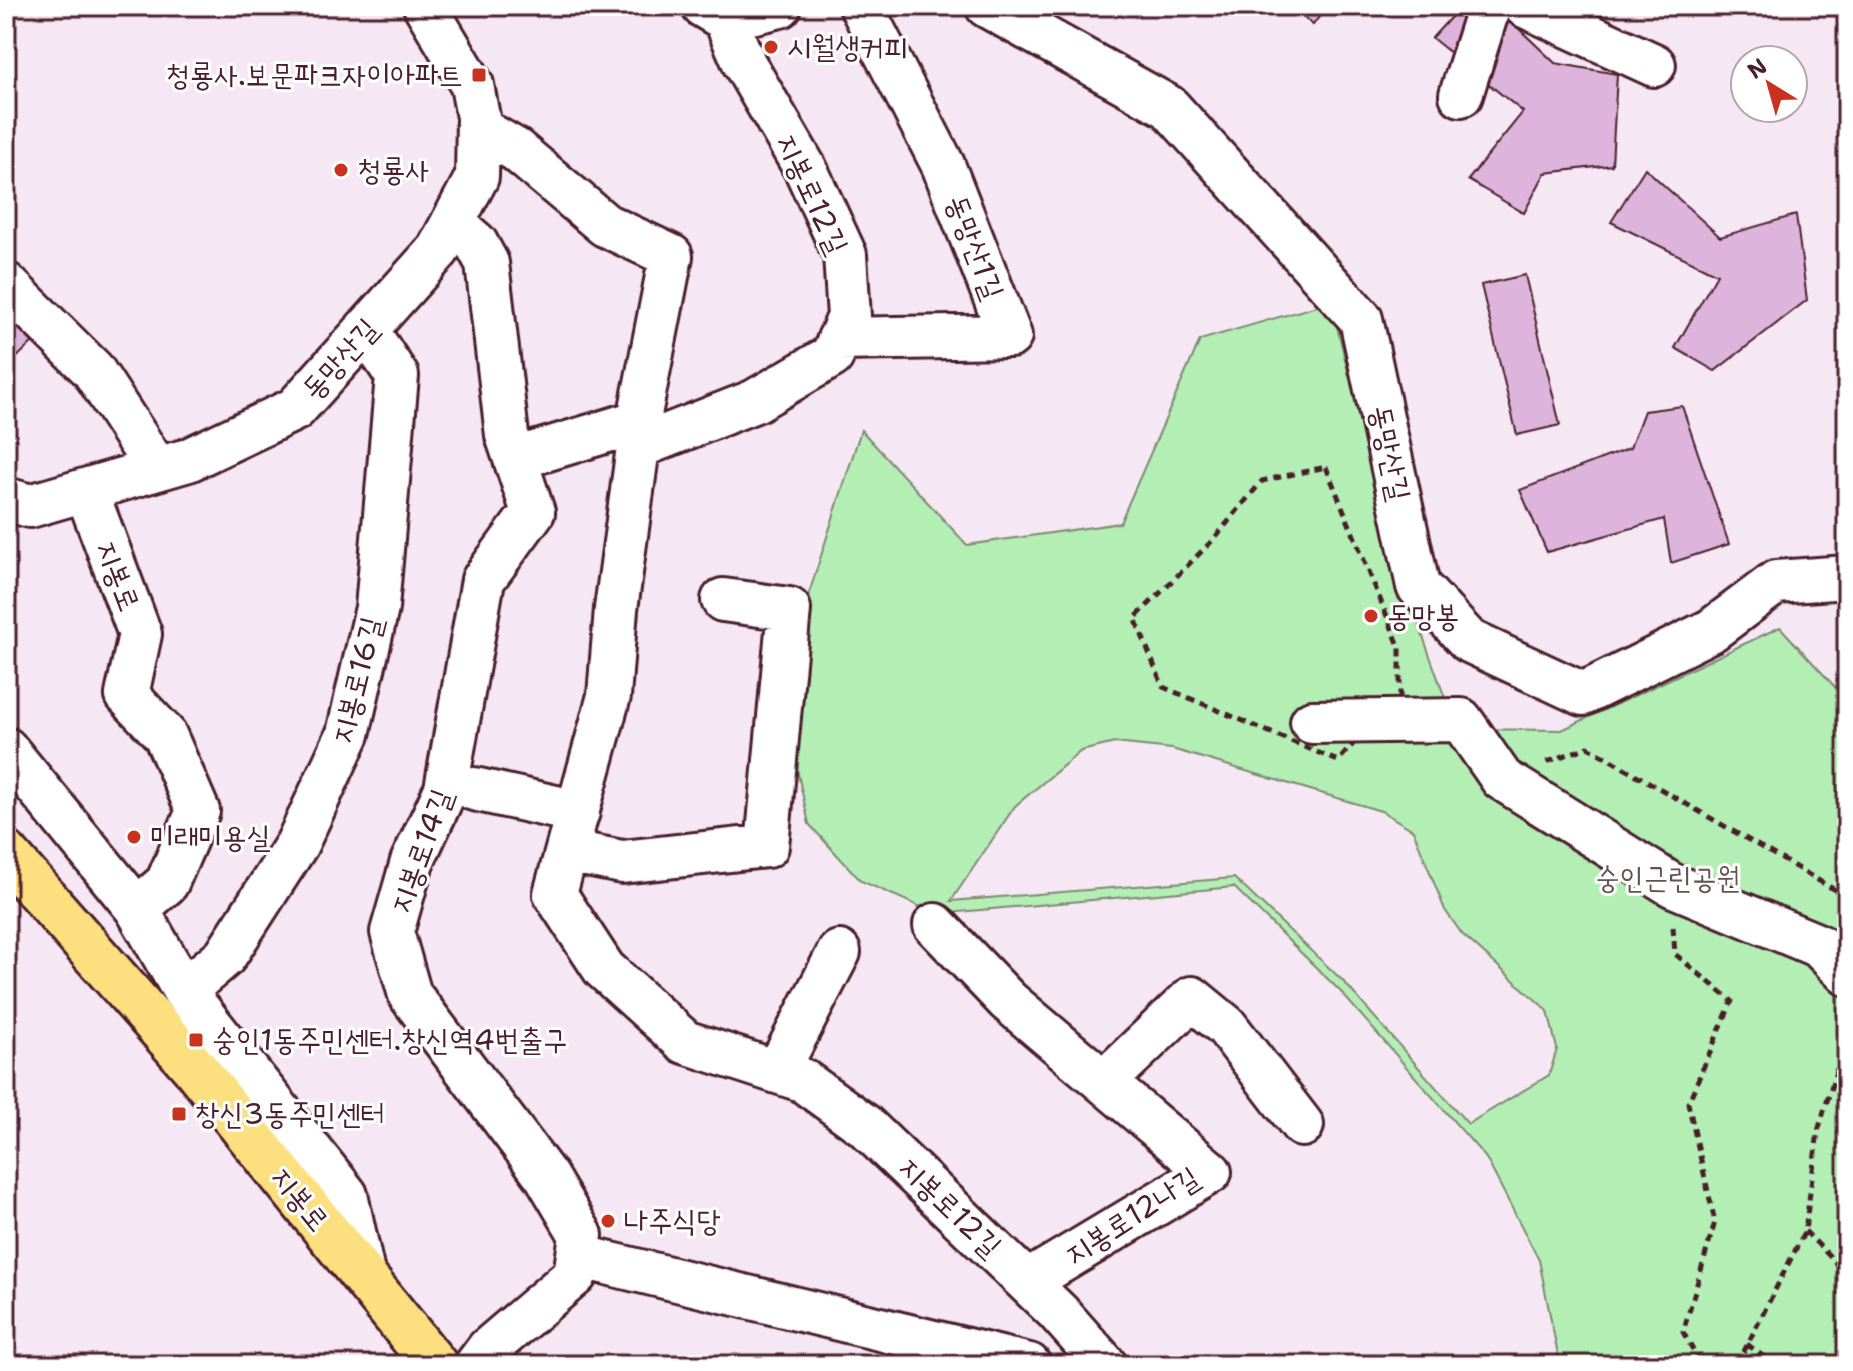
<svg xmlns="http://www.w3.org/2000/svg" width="1853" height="1371" viewBox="0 0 1853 1371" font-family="'Shantell Sans','Poor Story',sans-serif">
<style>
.green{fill:#b3efb5;stroke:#7e8770;stroke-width:2;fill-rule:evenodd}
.building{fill:#ddb4db;stroke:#4a1f2b;stroke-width:2}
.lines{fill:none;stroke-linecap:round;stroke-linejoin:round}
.minor-casing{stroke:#4a1f2b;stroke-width:48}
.major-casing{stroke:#4a1f2b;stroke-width:50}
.path{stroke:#4a1f2b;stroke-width:5;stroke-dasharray:8 6;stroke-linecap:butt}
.minor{stroke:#fff;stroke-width:42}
.major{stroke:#fce080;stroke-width:44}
.poi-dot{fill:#c8321e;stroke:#fff;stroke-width:3}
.labels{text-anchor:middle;stroke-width:6;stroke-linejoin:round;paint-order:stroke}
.poi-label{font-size:30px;fill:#4a1f2b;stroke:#fff;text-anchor:start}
.street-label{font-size:30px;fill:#4a1f2b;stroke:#fff}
.park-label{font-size:30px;fill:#64534e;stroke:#fff}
</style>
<rect width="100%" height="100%" fill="#f5e8f4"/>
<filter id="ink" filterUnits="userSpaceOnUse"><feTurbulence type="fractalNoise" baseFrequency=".0125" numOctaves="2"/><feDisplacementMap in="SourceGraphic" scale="16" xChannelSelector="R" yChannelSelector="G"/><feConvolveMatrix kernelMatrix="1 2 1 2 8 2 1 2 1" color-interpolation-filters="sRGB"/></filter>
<g filter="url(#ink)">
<!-- green -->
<path class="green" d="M 1331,302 L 1391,547 L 1456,729 L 1562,730 L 1780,627 L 1847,700 L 1847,1365 L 1560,1365 L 1539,1260 L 1486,1158 L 1340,991 L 1234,887 L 937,914 L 861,881 L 809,824 L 789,733 L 800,622 L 861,430 L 967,545 L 1120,523 L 1200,340 ZM 1115,743 L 1172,749 L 1381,811 L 1413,830 L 1445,910 L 1462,934 L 1548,1011 L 1557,1049 L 1549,1075 L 1468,1124 L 1343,981 L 1234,878 L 951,901 L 1015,806 L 1081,751 Z"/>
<!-- building -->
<path class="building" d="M 1290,6 L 1327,6 L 1313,25 Z
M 1461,6 L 1495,6 L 1555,63 L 1617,74 L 1612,165 L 1545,173 L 1524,213 L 1468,180 L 1523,112 L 1432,38 Z
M 1645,168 L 1720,237 L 1796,215 L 1807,300 L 1715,371 L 1675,348 L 1717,274 L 1611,222 Z
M 1525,275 L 1560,425 L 1517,435 L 1481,285 Z
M 6,295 L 38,337 L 6,368 Z
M 1682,406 L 1729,544 L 1671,563 L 1664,519 L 1547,552 L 1520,490 L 1630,448 L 1644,411 Z"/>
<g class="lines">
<defs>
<path id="minor" d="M 703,6 L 725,19 L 780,6
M 987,6 L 1169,107 L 1361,319 L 1418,586 L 1469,641 L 1583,694 L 1712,630 L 1776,582 L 1847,577
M 1525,6 L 1654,65
M 725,19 L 745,65 L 806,170 L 845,255 L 849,317 L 832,356 L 755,401 L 638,447 L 616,609 L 609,696 L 555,894 L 604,969 L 685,1042 L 802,1080 L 864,1125 L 1058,1312 L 1105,1365
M 1461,95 L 1489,6
M 478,128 L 516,150 L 605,225 L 671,256 L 641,409 L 638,447
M 453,223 L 476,243 L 487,263 L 507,435 L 533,512 L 483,580 L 446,789 L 412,862 L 392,932 L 410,995 L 546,1176 L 581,1235 L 575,1275 L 488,1349 L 476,1365
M 6,284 L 93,370 L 157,469
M 839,339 L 1010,336 L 943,165 L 861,6
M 515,459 L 640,421
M 86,490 L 140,634 L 127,695 L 165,735 L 198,811 L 167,883 L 137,909
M 6,499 L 30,506 L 188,460 L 295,409 L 438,250 L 477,177 L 478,117 L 472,85 L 425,6
M 1312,722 L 1461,720 L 1502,779 L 1672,885 L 1819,946 L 1847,974
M 6,749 L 137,909 L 184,991 L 346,1195 L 364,1278
M 474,789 L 578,812
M 567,851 L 622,862 L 767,846 L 789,609 L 723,600
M 935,925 L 1008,1001 L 1210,1172 L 1027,1282
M 184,991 L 225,956 L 297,844 L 348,734 L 377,608 L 397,376 L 366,329
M 777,1072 L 839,952
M 1104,1082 L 1192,998 L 1226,1026 L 1302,1125
M 578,1256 L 1029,1365"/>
<path id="major" d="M 6,854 L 194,1067 L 435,1365"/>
</defs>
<!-- minor casing -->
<use href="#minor" class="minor-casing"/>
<!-- major casing -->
<use href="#major" class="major-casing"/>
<!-- path -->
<path class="path" d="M 1326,467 L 1400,648 L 1400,700 L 1378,716 L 1338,761 L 1163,687 L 1135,618 L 1213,540 L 1262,481 Z
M 1547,762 L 1588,747 L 1847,897
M 1673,927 L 1675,954 L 1732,1001 L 1688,1103 L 1715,1222 L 1683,1332 L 1701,1365
M 1805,1231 L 1847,1274
M 1747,1344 L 1774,1365
M 1737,1365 L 1805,1231 L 1818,1131 L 1847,1035"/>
<!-- minor -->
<use href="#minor" class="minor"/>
<!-- major -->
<use href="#major" class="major"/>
</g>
</g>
<!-- markers -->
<g class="poi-dot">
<circle cx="771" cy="47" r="8"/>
<rect x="471" y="67" width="16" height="16" rx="4"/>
<circle cx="341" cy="170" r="8"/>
<circle cx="1371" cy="616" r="8"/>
<circle cx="134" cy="837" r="8"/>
<rect x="188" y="1032" width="16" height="16" rx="4"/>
<rect x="171" y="1106" width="16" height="16" rx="4"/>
<circle cx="608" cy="1221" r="8"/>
</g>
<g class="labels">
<!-- poi labels -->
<g class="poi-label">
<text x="787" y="57">시월생커피</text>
<text x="463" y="85" text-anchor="end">청룡사.보문파크자이아파트</text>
<text x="357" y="180">청룡사</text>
<text x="1387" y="626">동망봉</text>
<text x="150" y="847">미래미용실</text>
<text x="212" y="1050">숭인1동주민센터.창신역4번출구</text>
<text x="195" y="1124">창신3동주민센터</text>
<text x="624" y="1231">나주식당</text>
</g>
<!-- street labels -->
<g class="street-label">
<text transform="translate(812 194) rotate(65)" y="10">지봉로12길</text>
<text transform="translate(975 247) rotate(69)" y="10">동망산1길</text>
<text transform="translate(340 359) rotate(-48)" y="10">동망산길</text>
<text transform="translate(1390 453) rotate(78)" y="10">동망산길</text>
<text transform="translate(118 576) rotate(69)" y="10">지봉로</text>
<text transform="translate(357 680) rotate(-76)" y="10">지봉로16길</text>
<text transform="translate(421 851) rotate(-70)" y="10">지봉로14길</text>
<text transform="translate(300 1199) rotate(51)" y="10">지봉로</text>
<text transform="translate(950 1207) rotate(44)" y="10">지봉로12길</text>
<text transform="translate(1132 1216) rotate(-33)" y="10">지봉로12나길</text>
</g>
<!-- park labels -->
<g class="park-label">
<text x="1668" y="888">숭인근린공원</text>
</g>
</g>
<!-- margin -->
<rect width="1853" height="1371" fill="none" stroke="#fff" stroke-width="32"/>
<rect x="16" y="16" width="1821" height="1339" fill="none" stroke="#4a1f2b" stroke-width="3" filter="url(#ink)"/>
<!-- north arrow -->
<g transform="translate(1769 84) rotate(323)"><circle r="38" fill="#ffffff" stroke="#b7a5aa" stroke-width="2"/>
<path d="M0-6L14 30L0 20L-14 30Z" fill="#c8321e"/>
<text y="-12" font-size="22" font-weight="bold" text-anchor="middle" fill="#4a1f2b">N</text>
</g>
</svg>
